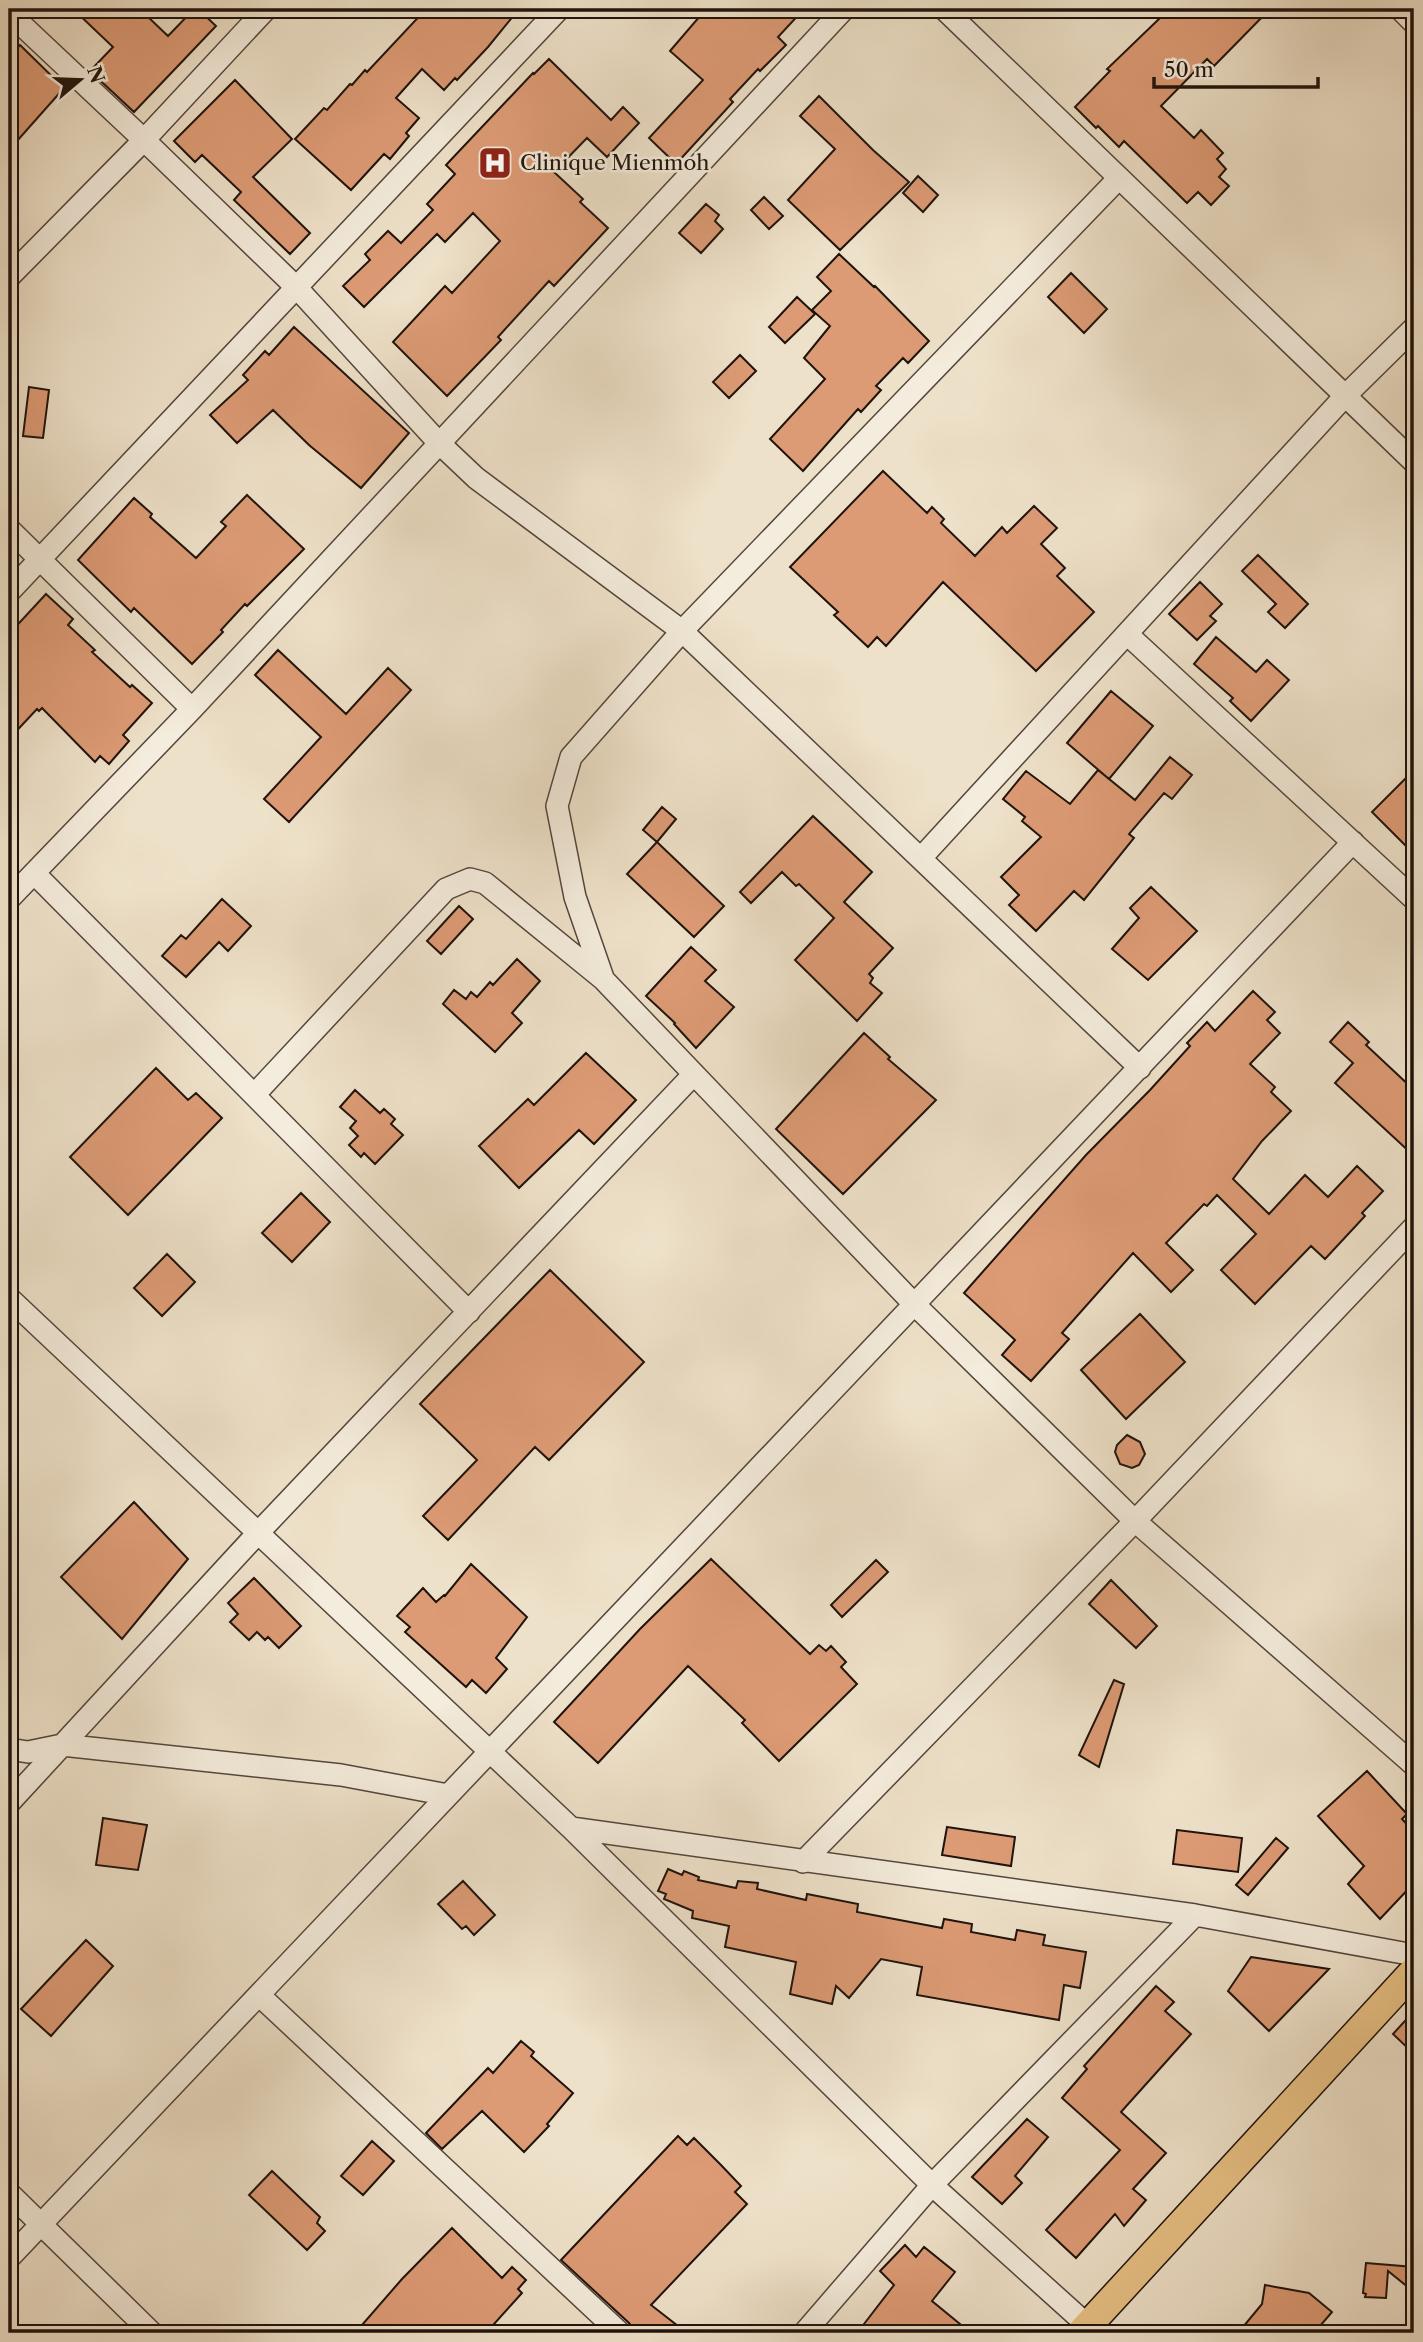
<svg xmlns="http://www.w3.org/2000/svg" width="1423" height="2342" viewBox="0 0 1423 2342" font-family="'Libre Caslon Text',serif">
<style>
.building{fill:#dd9b75;stroke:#1f130d;stroke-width:2}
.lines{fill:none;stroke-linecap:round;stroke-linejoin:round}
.minor-casing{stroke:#53463c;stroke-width:24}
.major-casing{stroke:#1f130d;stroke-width:31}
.minor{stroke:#f4ecdc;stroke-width:21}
.major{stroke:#e7c084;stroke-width:28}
.labels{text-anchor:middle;stroke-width:5;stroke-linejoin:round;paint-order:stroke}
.poi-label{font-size:21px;fill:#1f130d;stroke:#f4ecdc;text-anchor:start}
</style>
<rect width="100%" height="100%" fill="#eee1c9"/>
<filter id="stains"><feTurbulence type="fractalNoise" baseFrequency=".00286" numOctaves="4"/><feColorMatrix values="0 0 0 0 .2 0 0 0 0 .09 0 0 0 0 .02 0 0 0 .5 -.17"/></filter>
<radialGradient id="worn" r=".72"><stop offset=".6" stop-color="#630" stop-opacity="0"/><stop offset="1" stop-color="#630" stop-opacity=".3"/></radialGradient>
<!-- building -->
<path class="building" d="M 73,9 L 133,9 L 141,17 L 145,14 L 168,36 L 194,9 L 198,9 L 216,26 L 134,112 L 90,71 L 113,47 Z
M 426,9 L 519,9 L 488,47 L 457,80 L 455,78 L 444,90 L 422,69 L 396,98 L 419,118 L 406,133 L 409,136 L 390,159 L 384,154 L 351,190 L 295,139 L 324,108 L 327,110 L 350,84 L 352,85 L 365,70 L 367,72 Z
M 706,9 L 804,9 L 778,37 L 786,45 L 760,71 L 758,69 L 730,99 L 733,102 L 676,164 L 649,138 L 703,80 L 670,51 Z
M 1152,9 L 1270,9 L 1214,66 L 1207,59 L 1161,106 L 1194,138 L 1201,130 L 1223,153 L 1217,159 L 1226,169 L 1219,177 L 1229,186 L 1211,205 L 1198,192 L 1187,203 L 1124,141 L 1119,147 L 1098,126 L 1096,128 L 1075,107 L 1110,71 L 1107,69 L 1161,17 Z
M 20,45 L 64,88 L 9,150 L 9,57 Z
M 549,59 L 611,120 L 623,107 L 639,123 L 607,157 L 587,138 L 554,172 L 583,199 L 580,202 L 608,228 L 554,286 L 549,281 L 498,337 L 501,340 L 447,396 L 393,342 L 445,286 L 452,293 L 500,241 L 473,213 L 445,242 L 437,234 L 364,307 L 343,286 L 370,260 L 365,254 L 388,231 L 401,243 L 433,210 L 427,204 L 455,174 L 446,165 L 533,73 L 534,74 Z
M 235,80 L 292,139 L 253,177 L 310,233 L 290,254 L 234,200 L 241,192 L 202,155 L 195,162 L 174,141 Z
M 819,96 L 873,150 L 909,182 L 840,250 L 788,200 L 835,149 L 800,116 Z
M 918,176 L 938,195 L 923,212 L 903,193 Z
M 764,197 L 783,216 L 769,229 L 751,210 Z
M 706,204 L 719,215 L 715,221 L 723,229 L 701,253 L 679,233 Z
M 839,254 L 874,287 L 875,286 L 929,341 L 908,363 L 903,358 L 876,386 L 881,390 L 861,412 L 858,409 L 803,471 L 770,439 L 825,379 L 804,358 L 830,326 L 812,310 L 831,291 L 817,277 Z
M 1071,273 L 1107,309 L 1084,333 L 1048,297 Z
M 797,297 L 815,314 L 785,343 L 769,327 Z
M 294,327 L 409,433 L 361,488 L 309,445 L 273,410 L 237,443 L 210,415 L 248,380 L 243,375 L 265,351 L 269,355 Z
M 740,355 L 756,371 L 729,398 L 713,382 Z
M 29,387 L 49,390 L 43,438 L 23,436 Z
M 883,471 L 927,513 L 932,507 L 944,519 L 941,523 L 975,556 L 1002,527 L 1007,533 L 1034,506 L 1057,528 L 1041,544 L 1065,568 L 1057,576 L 1094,612 L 1036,671 L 943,582 L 886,646 L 877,637 L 868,647 L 834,615 L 838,612 L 790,567 Z
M 247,495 L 304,549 L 247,606 L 245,604 L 221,630 L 223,632 L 192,664 L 134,608 L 131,612 L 78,560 L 134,498 L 152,514 L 150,517 L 196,558 L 226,526 L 221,522 Z
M 1258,555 L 1308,604 L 1285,628 L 1268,612 L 1276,604 L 1242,571 Z
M 1200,582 L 1222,604 L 1210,616 L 1216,621 L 1197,640 L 1169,614 Z
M 46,594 L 73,619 L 68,625 L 95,650 L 92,652 L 130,687 L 132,685 L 152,703 L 123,735 L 129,741 L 109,764 L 100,756 L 95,762 L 42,708 L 39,711 L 37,709 L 9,739 L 9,634 Z
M 1216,637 L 1256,672 L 1267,660 L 1289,680 L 1251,721 L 1230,701 L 1233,698 L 1194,664 Z
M 278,650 L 346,714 L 388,668 L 411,690 L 289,822 L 264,799 L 321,737 L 255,675 Z
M 1111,691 L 1153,726 L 1109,779 L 1067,743 Z
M 1170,757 L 1192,775 L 1172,799 L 1164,793 L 1129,834 L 1134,838 L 1084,900 L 1074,891 L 1036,931 L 1009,905 L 1019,895 L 1001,877 L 1041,837 L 1022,821 L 1025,817 L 1003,799 L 1026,771 L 1070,804 L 1098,770 L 1135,800 Z
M 1414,770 L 1414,854 L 1372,812 Z
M 662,807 L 676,819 L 657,842 L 643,830 Z
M 813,816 L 872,872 L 844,902 L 893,948 L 869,974 L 873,978 L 870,983 L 882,993 L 857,1021 L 795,960 L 834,918 L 799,884 L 796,886 L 782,872 L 751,903 L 740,892 Z
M 657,842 L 724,906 L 694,937 L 627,874 Z
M 1151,887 L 1197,931 L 1148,980 L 1112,949 L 1139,918 L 1130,908 Z
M 222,899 L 251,926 L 228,951 L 219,942 L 186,977 L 162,956 L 181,935 L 186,939 Z
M 459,906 L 473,919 L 441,954 L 427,941 Z
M 691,947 L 716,970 L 705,981 L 734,1007 L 696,1048 L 674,1024 L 675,1023 L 646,996 Z
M 517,959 L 540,981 L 512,1013 L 522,1023 L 495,1052 L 443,1004 L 454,990 L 466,999 L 471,992 L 477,997 L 490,982 L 493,985 Z
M 1253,991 L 1275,1012 L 1267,1020 L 1280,1033 L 1250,1064 L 1275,1087 L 1271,1092 L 1291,1111 L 1262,1141 L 1233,1179 L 1269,1214 L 1305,1175 L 1328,1197 L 1357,1166 L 1383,1191 L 1362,1213 L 1365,1216 L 1325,1259 L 1311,1246 L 1255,1304 L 1221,1270 L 1256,1234 L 1217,1195 L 1207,1206 L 1204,1204 L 1166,1243 L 1193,1270 L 1171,1292 L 1133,1253 L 1062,1333 L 1069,1339 L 1031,1381 L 1002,1355 L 1015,1340 L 964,1293 L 1086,1155 L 1150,1090 L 1190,1046 L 1187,1043 L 1207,1022 L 1215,1031 Z
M 1348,1022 L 1369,1042 L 1366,1045 L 1414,1090 L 1414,1156 L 1335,1083 L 1353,1063 L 1330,1042 Z
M 864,1033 L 890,1057 L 888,1059 L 936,1100 L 843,1194 L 776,1129 Z
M 586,1053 L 636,1100 L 594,1144 L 579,1130 L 519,1188 L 479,1146 L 528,1099 L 534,1105 Z
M 156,1068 L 188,1100 L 196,1093 L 222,1118 L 128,1215 L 70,1157 Z
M 355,1090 L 380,1113 L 384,1109 L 395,1119 L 391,1124 L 403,1135 L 375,1164 L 364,1153 L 361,1157 L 349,1145 L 358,1136 L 350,1128 L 356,1121 L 340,1107 Z
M 301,1193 L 330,1222 L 292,1262 L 262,1233 Z
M 167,1254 L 195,1282 L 162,1316 L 134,1288 Z
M 550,1270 L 644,1362 L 549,1460 L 535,1447 L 448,1540 L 423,1516 L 477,1460 L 420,1404 Z
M 1140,1314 L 1185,1362 L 1126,1419 L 1081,1370 Z
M 1127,1435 L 1140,1442 L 1145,1454 L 1139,1465 L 1132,1468 L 1120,1464 L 1115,1452 L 1117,1445 Z
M 134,1502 L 188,1559 L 122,1639 L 61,1577 Z
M 711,1559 L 810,1654 L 819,1645 L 826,1651 L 831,1646 L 846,1662 L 841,1667 L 857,1684 L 779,1761 L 742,1723 L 745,1720 L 688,1666 L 598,1763 L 554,1722 L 640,1629 Z
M 876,1560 L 888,1572 L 842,1617 L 831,1605 Z
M 471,1564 L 527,1617 L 496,1658 L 507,1669 L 486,1693 L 472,1680 L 466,1687 L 405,1632 L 410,1627 L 397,1616 L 423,1588 L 436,1602 L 444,1595 L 445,1596 Z
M 254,1578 L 301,1626 L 279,1648 L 268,1637 L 265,1640 L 257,1632 L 249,1640 L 230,1622 L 238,1614 L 228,1603 Z
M 1111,1580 L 1157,1626 L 1136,1648 L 1089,1604 Z
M 1114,1680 L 1124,1684 L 1099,1767 L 1079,1755 Z
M 1367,1771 L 1407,1814 L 1402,1819 L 1414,1832 L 1414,1883 L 1380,1919 L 1348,1884 L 1364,1866 L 1318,1816 Z
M 103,1818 L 147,1825 L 138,1870 L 96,1865 Z
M 947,1827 L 1015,1837 L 1011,1866 L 942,1855 Z
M 1177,1830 L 1242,1838 L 1238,1872 L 1173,1864 Z
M 1276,1838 L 1288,1848 L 1248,1895 L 1236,1885 Z
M 668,1869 L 682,1875 L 684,1871 L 699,1877 L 698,1880 L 736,1888 L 738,1881 L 758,1883 L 757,1889 L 806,1900 L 807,1894 L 858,1904 L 857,1912 L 926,1925 L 942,1928 L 944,1919 L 972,1924 L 971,1932 L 1015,1940 L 1017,1930 L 1045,1935 L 1043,1945 L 1086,1952 L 1080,1988 L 1064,1985 L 1059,2020 L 917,1995 L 922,1967 L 881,1959 L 849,1998 L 836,1986 L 832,2004 L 790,1994 L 796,1962 L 725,1947 L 729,1926 L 692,1918 L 693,1911 L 664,1899 L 666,1894 L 658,1891 Z
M 463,1881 L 495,1915 L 474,1935 L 466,1926 L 462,1929 L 438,1904 Z
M 86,1940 L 113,1966 L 51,2036 L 21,2009 Z
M 1251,1957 L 1329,1969 L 1269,2031 L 1228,1991 Z
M 1156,1986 L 1174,2002 L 1165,2011 L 1191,2034 L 1121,2112 L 1166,2153 L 1133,2189 L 1146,2200 L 1124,2226 L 1115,2214 L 1076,2258 L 1046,2230 L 1120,2150 L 1062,2098 L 1087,2069 L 1084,2066 Z
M 1414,2011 L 1414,2054 L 1393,2034 Z
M 521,2041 L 534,2052 L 531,2056 L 573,2093 L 547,2124 L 549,2126 L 524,2152 L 482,2111 L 442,2149 L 426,2133 L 488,2068 L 493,2073 Z
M 1027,2119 L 1048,2137 L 1015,2176 L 1022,2183 L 1002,2204 L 972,2177 Z
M 678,2136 L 687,2145 L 694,2138 L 720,2164 L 741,2186 L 735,2192 L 747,2204 L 651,2305 L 687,2333 L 637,2333 L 629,2323 L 561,2260 Z
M 372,2141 L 394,2161 L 363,2195 L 341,2176 Z
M 272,2171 L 320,2217 L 317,2223 L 325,2231 L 307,2250 L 249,2195 Z
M 452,2228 L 502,2278 L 512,2267 L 526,2280 L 518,2289 L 522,2293 L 486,2333 L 355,2333 L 402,2279 Z
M 905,2245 L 916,2257 L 924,2247 L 955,2272 L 932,2301 L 971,2333 L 875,2333 L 864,2324 L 894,2285 L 880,2271 Z
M 1366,2263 L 1414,2267 L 1414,2292 L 1388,2271 L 1386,2298 L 1365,2297 L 1366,2294 L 1363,2293 Z
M 1265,2285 L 1309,2293 L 1332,2312 L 1314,2333 L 1238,2333 L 1262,2304 Z"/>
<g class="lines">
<defs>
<path id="minor" d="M 944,9 L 1414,462
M 1400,9 L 1414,23
M 9,13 L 144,140 L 297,288 L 438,442 L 476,478 L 682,631 L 1140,1068
M 9,277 L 144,140 L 266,9
M 9,529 L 192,709
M 9,592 L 559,9
M 1127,634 L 1414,899
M 921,858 L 1345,396 L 1414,328
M 34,873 L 469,1312
M 9,899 L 192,709 L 844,9
M 603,978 L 575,897 L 557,806 L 571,757 L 682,631 L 1119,178
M 254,1095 L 446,889 L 470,879 L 485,883 L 603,979 L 914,1304 L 1135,1521 L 1414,1765
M 9,1298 L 571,1828 L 932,2185 L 1096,2333
M 9,1749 L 28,1752 L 62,1745 L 341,1775 L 448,1795
M 9,1803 L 257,1534 L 694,1074
M 571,1828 L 1195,1915 L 1414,1955
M 803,1862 L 1135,1521 L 1414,1227
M 259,1995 L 620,2333
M 9,2193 L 152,2333
M 9,2258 L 1353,842
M 804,2333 L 932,2185 L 1195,1915"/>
<path id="major" d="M 1081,2333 L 1414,1971"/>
</defs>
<!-- minor casing -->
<use href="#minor" class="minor-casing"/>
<!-- major casing -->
<use href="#major" class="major-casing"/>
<!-- minor -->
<use href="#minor" class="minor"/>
<!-- major -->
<use href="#major" class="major"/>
</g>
<!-- icons -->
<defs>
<symbol id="hospital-square" viewBox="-11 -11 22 22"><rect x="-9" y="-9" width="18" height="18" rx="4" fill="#8f2418" stroke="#f4ecdc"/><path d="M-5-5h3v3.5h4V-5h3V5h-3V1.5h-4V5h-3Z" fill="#fff"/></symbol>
</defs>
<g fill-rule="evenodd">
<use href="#hospital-square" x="476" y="144" width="38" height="38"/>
</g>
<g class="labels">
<!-- poi labels -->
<g class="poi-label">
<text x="520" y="170">Clinique Mienmoh</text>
</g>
</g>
<!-- margin -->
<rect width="1423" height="2342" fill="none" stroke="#eee1c9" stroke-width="35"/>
<rect x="10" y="10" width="1402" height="2321" fill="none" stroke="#1f130d" stroke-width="3.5"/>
<rect x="18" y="18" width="1388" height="2307" fill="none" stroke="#1f130d" stroke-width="2"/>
<!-- north arrow -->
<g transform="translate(80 80) rotate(71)" stroke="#f4ecdc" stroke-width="5" paint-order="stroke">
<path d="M0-5L12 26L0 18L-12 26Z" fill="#1f130d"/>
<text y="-10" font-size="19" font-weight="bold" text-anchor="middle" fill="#1f130d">N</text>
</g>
<!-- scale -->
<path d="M1154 77v10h164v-10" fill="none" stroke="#1f130d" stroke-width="3.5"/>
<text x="1164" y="77" font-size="21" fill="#1f130d" stroke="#f4ecdc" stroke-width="5" paint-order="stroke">50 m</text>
<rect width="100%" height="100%" filter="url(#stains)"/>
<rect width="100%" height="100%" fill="url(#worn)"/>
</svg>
